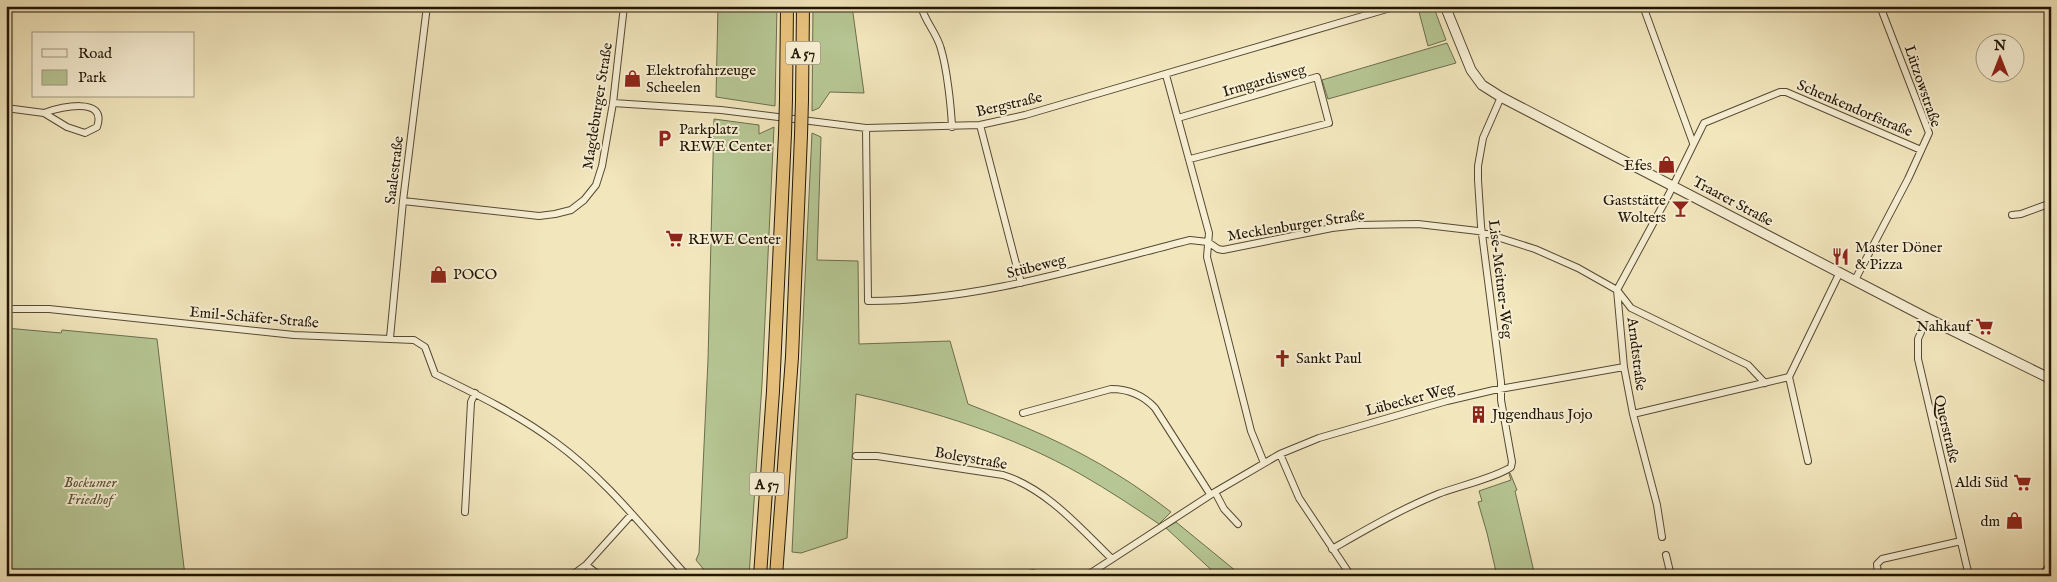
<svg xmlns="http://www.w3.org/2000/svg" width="2057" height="582" viewBox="0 0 2057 582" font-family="'IM FELL English',serif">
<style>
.green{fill:#b6c694;stroke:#6c6e4c}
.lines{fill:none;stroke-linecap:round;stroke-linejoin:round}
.minor-casing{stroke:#554933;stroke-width:8}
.tertiary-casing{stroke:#554933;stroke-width:11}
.secondary-casing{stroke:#211505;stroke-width:11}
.motorway-casing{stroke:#211505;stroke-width:14}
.minor{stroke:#f7efd4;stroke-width:6}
.tertiary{stroke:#f7efd4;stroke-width:9}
.secondary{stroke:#f7efd4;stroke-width:9}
.motorway{stroke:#e9c37e;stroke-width:12}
.motorway-bridge-casing{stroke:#211505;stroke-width:14;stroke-linecap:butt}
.motorway-bridge{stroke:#e9c37e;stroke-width:12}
.labels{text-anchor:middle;stroke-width:4;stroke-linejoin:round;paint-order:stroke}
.shield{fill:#f7efd4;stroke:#615643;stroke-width:1}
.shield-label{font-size:14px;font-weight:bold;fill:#211505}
.poi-label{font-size:15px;fill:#211505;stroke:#f7efd4;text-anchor:start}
.street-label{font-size:15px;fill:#211505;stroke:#f7efd4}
.park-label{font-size:15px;font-style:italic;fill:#555337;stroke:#f7efd4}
</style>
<rect width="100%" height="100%" fill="#f2e6bd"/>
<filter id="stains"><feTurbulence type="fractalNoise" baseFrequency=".004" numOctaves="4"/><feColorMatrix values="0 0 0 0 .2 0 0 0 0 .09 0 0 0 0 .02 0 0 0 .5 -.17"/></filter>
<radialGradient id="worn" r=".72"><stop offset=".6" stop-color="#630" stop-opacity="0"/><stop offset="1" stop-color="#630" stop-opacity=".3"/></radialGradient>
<!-- green -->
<path class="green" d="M 718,6 L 777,6 L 775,106 L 716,97 Z
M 813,6 L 852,6 L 864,93 L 830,92 L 819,108 L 812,111 Z
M 1434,8 L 1446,40 L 1428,46 L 1419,12 Z
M 1447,43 L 1456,63 L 1328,99 L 1322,80 Z
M 714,119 L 759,125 L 759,134 L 774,127 L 762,384 L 749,576 L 709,576 L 696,560 L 699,553 L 708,360 Z
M 812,133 L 821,137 L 817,260 L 858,261 L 859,344 L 950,341 L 968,404 C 1019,424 1071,445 1118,475 C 1136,486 1154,499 1171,512 L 1159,524 C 1134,507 1108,490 1082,475 C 1012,435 934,411 856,394 L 847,538 L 801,553 L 792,552 Z
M 6,328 L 61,333 L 62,330 L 157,339 L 185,576 L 6,576 Z
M 1510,473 L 1517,490 L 1515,491 L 1535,576 L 1497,576 L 1487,533 L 1478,502 L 1482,501 L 1479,491 L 1511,480 L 1509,474 Z
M 1176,522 L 1242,576 L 1218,576 L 1166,528 Z"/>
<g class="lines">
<defs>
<path id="minor" d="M 921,6 C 925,22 937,33 941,49 C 947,69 951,106 952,127
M 1643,6 L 1693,143
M 1166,75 L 1209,233 L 1207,257 L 1251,431 L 1264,463
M 613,103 L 721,110 L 866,128 L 980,125 L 1025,115 L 1397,6
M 6,108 L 44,113 L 67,127 L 85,133 L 97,127 C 108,95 58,108 44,113
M 1178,118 L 1317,77 L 1329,123 L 1190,159
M 980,125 L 1021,283
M 866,128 L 868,301 C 978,301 1084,267 1190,240 L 1208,242 L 1218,249 L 1223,250 L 1332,228 L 1358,225 L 1418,224 L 1478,231 L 1535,249 L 1578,268 L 1617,290 L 1631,308 L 1748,365 L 1765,383
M 403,201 L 539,216 L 555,214 L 571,210 L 584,200 L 596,185 L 602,166 L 613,103 L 624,6
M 2012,215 L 2021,214 L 2051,203
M 1855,280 L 1908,179 L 1929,133 L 1880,6
M 6,309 L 49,309 L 294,335 L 414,340 L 425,347 L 435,374 C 476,394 519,415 555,442 C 606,479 645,530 687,576
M 1927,318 L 1918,339 L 1918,359 L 1969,576
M 390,338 L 403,201 L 427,6
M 1789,377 L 1808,461
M 1023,413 L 1111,389 C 1129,389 1143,395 1155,408 L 1210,494
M 1633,414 L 1789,377 L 1840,272
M 1280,454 L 1299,498 L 1351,576
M 856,456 L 877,456 L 1003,475 C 1047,489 1080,528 1112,559
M 1215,492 L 1224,509 L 1238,524
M 465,512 L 471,402 L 475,393
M 1662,537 L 1657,505 L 1633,414 L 1624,367 L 1617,290 L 1669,194 L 1704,123 L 1780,92 L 1786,92 L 1921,150
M 1332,549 C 1367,529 1401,509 1438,494 C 1456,487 1498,477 1511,467 L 1512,462 L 1501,400 L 1501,382 L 1481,226 L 1478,180 L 1478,166 L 1483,138 L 1501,97
M 1666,555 L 1671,576
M 586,565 L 600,576
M 571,576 L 586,565 L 632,514
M 1021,576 L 1033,573 L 1038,576
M 1086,576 L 1215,492 L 1280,454 L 1319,438 L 1447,401 L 1494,390 L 1624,367
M 1878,576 L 1877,564 L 1882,559 L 1961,541"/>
<path id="tertiary" d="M 1445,6 L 1471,70 L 1482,85 L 1501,97 L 1927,318 L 2051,379"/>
<path id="secondary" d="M 2044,576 L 2051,566"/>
<path id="motorway" d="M 786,99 L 787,6
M 802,100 L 803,6
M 760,576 L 773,391 L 785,134
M 776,576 L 792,357 L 801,135"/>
</defs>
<!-- minor casing -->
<use href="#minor" class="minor-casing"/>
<!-- tertiary casing -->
<use href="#tertiary" class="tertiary-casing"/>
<!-- secondary casing -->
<use href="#secondary" class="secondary-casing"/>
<!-- motorway casing -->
<use href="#motorway" class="motorway-casing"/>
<!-- minor -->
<use href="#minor" class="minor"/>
<!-- tertiary -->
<use href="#tertiary" class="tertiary"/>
<!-- secondary -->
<use href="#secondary" class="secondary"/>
<!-- motorway -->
<use href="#motorway" class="motorway"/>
<defs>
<path id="motorway-bridge" d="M 785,134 L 786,99
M 801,135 L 802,100"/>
</defs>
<!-- motorway-bridge casing -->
<use href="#motorway-bridge" class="motorway-bridge-casing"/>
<!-- motorway-bridge -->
<use href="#motorway-bridge" class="motorway-bridge"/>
</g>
<!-- icons -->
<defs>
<symbol id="shop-bare" viewBox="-9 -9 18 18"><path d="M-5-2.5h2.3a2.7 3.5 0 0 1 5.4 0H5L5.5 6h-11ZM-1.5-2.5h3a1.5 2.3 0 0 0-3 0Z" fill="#8f2418" stroke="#f7efd4" stroke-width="2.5" paint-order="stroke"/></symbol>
<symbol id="parking-bare" viewBox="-9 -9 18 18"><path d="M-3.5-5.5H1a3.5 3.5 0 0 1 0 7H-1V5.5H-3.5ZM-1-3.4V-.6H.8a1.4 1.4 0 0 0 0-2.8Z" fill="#8f2418" stroke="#f7efd4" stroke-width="2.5" paint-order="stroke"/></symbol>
<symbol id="bar-bare" viewBox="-9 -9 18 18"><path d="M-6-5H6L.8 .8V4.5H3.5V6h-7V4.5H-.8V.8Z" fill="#8f2418" stroke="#f7efd4" stroke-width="2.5" paint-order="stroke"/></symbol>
<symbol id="supermarket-bare" viewBox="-9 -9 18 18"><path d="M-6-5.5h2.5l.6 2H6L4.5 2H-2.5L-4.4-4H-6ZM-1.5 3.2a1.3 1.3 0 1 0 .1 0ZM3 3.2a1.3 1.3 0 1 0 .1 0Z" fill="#8f2418" stroke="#f7efd4" stroke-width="2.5" paint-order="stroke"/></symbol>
<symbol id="restaurant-bare" viewBox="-9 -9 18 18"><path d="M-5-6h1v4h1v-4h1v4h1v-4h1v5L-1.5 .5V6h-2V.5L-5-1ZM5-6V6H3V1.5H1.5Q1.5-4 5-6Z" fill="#8f2418" stroke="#f7efd4" stroke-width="2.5" paint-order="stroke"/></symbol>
<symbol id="church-bare" viewBox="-9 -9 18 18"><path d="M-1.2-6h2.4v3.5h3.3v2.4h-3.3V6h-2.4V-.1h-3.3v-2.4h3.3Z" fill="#8f2418" stroke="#f7efd4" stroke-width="2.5" paint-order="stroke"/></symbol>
<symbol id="building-bare" viewBox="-9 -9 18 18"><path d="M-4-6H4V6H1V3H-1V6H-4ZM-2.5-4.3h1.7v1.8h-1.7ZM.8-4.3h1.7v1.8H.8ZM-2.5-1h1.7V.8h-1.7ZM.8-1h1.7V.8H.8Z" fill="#8f2418" stroke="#f7efd4" stroke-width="2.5" paint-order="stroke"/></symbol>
</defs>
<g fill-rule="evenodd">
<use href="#shop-bare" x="620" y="66" width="25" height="25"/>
<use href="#parking-bare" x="652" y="126" width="25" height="25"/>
<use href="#shop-bare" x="1654" y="152" width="25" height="25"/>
<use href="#bar-bare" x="1668" y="196" width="25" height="25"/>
<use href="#supermarket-bare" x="662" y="226" width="25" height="25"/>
<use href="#restaurant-bare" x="1828" y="244" width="25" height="25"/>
<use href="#shop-bare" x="426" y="262" width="25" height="25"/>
<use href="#supermarket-bare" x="1972" y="314" width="25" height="25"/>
<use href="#church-bare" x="1270" y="346" width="25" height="25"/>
<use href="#building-bare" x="1466" y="402" width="25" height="25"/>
<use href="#supermarket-bare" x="2010" y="470" width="25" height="25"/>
<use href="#shop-bare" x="2002" y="508" width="25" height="25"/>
</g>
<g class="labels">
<!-- shield labels -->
<g class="shield">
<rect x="785.5" y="41.5" width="35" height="23" rx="4"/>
<rect x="749.5" y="472.5" width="35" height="23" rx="4"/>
</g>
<g class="shield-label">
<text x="803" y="58">A 57</text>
<text x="767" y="489">A 57</text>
</g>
<!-- poi labels -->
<g class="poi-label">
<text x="646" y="75">Elektrofahrzeuge<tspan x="646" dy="17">Scheelen</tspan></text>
<text x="679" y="134">Parkplatz<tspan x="679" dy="17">REWE Center</tspan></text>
<text x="1652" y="170" text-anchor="end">Efes</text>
<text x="1666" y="205" text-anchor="end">Gaststätte<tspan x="1666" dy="17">Wolters</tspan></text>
<text x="688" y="244">REWE Center</text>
<text x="1855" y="252">Master Döner<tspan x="1855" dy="17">&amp; Pizza</tspan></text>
<text x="453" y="279">POCO</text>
<text x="1971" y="331" text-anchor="end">Nahkauf</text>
<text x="1296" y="363">Sankt Paul</text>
<text x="1492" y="419">Jugendhaus Jojo</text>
<text x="2008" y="487" text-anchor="end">Aldi Süd</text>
<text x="2000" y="526" text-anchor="end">dm</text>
</g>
<!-- street labels -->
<g class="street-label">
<text transform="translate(1264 80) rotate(-16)" y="5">Irmgardisweg</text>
<text transform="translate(1923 86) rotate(71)" y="5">Lützowstraße</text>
<text transform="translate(1009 104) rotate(-13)" y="5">Bergstraße</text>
<text transform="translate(597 106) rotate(-81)" y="5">Magdeburger Straße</text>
<text transform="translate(1855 108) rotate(23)" y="5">Schenkendorfstraße</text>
<text transform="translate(394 170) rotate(-83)" y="5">Saalestraße</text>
<text transform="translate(1733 201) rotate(28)" y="5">Traarer Straße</text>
<text transform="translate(1296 225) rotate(-9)" y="5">Mecklenburger Straße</text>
<text transform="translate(1036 266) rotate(-14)" y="5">Stübeweg</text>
<text transform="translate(1501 279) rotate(83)" y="5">Lise-Meitner-Weg</text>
<text transform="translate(254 317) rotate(5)" y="5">Emil-Schäfer-Straße</text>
<text transform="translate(1637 354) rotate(83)" y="5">Arndtstraße</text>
<text transform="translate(1410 399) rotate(-15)" y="5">Lübecker Weg</text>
<text transform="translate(1947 429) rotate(77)" y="5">Querstraße</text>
<text transform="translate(971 458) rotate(10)" y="5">Boleystraße</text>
</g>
<!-- park labels -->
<g class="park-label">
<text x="90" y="487">Bockumer<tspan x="90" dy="17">Friedhof</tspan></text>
</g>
</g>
<!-- margin -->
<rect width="2057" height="582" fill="none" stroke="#f2e6bd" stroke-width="25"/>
<rect x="8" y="8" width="2042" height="567" fill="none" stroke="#211505" stroke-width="2.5"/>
<rect x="12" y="12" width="2032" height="557" fill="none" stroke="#211505"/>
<!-- legend -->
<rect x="32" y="32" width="162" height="65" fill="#f7efd4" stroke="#a19881"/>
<rect x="42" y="49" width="25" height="8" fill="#f7efd4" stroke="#a19881"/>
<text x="78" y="58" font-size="15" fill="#211505">Road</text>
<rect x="42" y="70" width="25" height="15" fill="#b6c694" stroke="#a19881"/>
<text x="78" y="82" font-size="15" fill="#211505">Park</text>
<!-- north arrow -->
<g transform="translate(2000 58)"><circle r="24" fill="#f7efd4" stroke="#a19881"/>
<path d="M0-4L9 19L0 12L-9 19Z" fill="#8f2418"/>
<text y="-8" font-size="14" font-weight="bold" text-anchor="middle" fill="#211505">N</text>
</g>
<rect width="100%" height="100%" filter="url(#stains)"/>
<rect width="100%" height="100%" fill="url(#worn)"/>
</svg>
